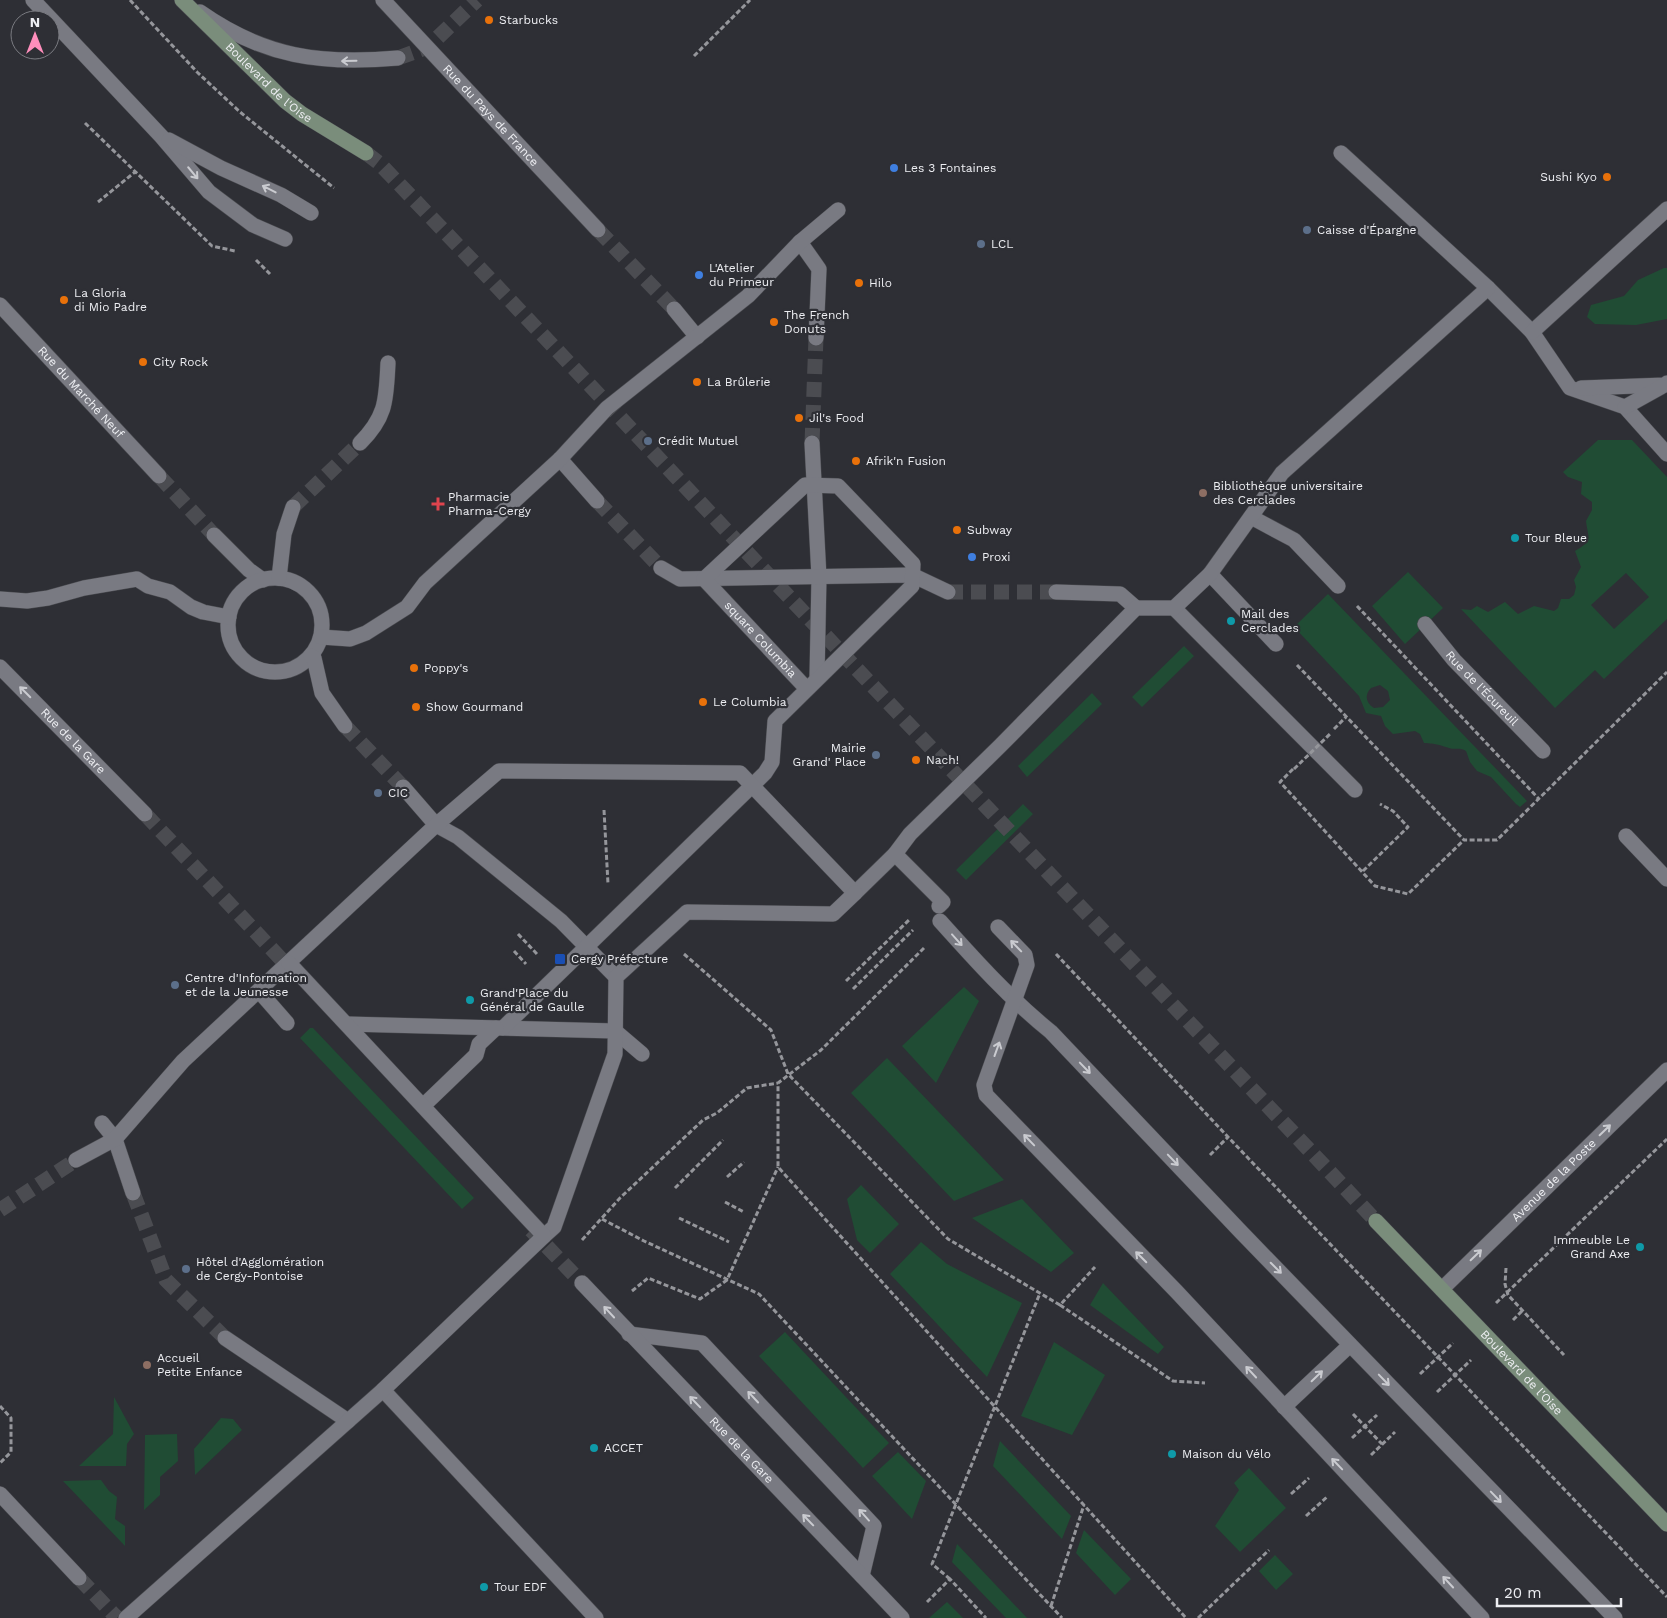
<svg xmlns="http://www.w3.org/2000/svg" width="1667" height="1618" viewBox="0 0 1667 1618" font-family="'Work Sans',sans-serif">
<style>
.green{fill:#204c34;fill-rule:evenodd}
.lines{fill:none;stroke-linecap:round;stroke-linejoin:round}
.street-tunnel{stroke:#4b4c51;stroke-width:15;stroke-dasharray:15 8;stroke-linecap:butt}
.secondary-tunnel{stroke:#4b4c51;stroke-width:15;stroke-dasharray:15 8;stroke-linecap:butt}
.lane-casing{stroke:#4a4b50;stroke-width:16}
.street-casing{stroke:#4a4b50;stroke-width:16}
.secondary-casing{stroke:#4a4b50;stroke-width:16}
.path{stroke:#95969b;stroke-width:3;stroke-dasharray:5 2.5;stroke-linecap:butt}
.lane{stroke:#797a82;stroke-width:15}
.street{stroke:#797a82;stroke-width:15}
.secondary{stroke:#7a8d7b;stroke-width:15}
.path-bridge{stroke:#95969b;stroke-width:3;stroke-dasharray:5 2.5;stroke-linecap:butt}
.oneway{stroke:#cacbd0}
.food-dot{fill:#e8710a;stroke:#2e2f35;stroke-width:2}
.shop-dot{fill:#3f7fe0;stroke:#2e2f35;stroke-width:2}
.service-dot{fill:#5c6f8a;stroke:#2e2f35;stroke-width:2}
.education-dot{fill:#8d6e63;stroke:#2e2f35;stroke-width:2}
.health-dot{fill:#e0444e;stroke:#2e2f35;stroke-width:2}
.culture-dot{fill:#0f9aa8;stroke:#2e2f35;stroke-width:2}
.transit-dot{fill:#1a4fb4;stroke:#2e2f35;stroke-width:2}
.labels{text-anchor:middle;stroke-width:4.5;stroke-linejoin:round;paint-order:stroke}
.poi-label{font-size:12px;fill:#edeef2;stroke:#2e2f35;text-anchor:start}
.street-label{font-size:12px;fill:#edeef2;stroke:#2e2f35}
</style>
<rect width="100%" height="100%" fill="#2e2f35"/>
<!-- green -->
<path class="green" d="M 1664,268 L 1667,268 L 1667,319 L 1636,325 L 1595,324 L 1587,317 L 1591,305 L 1624,296 L 1638,280 Z
M 1598,440 L 1632,440 L 1667,477 L 1667,619 L 1604,679 L 1595,670 L 1555,708 L 1461,609 L 1471,610 L 1477,606 L 1488,612 L 1505,602 L 1518,614 L 1534,606 L 1554,611 L 1558,608 L 1561,599 L 1569,599 L 1574,595 L 1576,587 L 1574,580 L 1581,567 L 1575,551 C 1594,540 1588,539 1586,521 L 1592,510 L 1592,502 L 1581,494 L 1582,482 L 1568,477 L 1563,472 ZM 1626,573 L 1649,597 L 1614,629 L 1591,605 Z
M 1408,572 L 1443,608 L 1405,644 L 1372,606 Z
M 1328,594 L 1527,801 L 1520,807 L 1516,804 L 1491,777 L 1477,771 L 1470,762 L 1466,751 C 1460,747 1456,750 1449,748 C 1437,744 1437,744 1424,743 L 1420,734 L 1415,731 L 1393,734 L 1385,726 L 1381,716 L 1366,713 L 1359,696 L 1294,627 ZM 1380,685 L 1388,691 L 1390,700 L 1383,707 L 1374,708 C 1366,703 1364,695 1371,688 Z
M 1184,646 L 1194,656 L 1142,707 L 1132,697 Z
M 1092,693 L 1102,704 L 1027,777 L 1018,766 Z
M 1023,804 L 1033,814 L 966,880 L 956,870 Z
M 964,987 L 979,1001 L 936,1083 L 902,1046 Z
M 310,1028 L 313,1028 L 474,1198 L 462,1209 L 300,1038 Z
M 887,1058 L 1004,1180 L 954,1201 L 851,1093 Z
M 861,1185 L 899,1224 L 870,1253 L 857,1240 L 847,1199 Z
M 1022,1199 L 1074,1253 L 1051,1272 L 972,1218 Z
M 921,1242 L 947,1264 L 1022,1303 L 987,1377 L 890,1274 Z
M 1103,1283 L 1164,1347 L 1158,1354 L 1090,1305 Z
M 785,1332 L 889,1443 L 863,1468 L 759,1356 Z
M 1054,1342 L 1105,1375 L 1072,1435 L 1021,1416 Z
M 114,1397 L 134,1434 L 127,1444 L 126,1466 L 79,1466 L 113,1434 Z
M 221,1418 L 233,1419 L 242,1430 L 195,1475 L 194,1449 Z
M 177,1434 L 178,1461 L 160,1477 L 160,1495 L 144,1510 L 145,1435 Z
M 1000,1441 L 1071,1516 L 1062,1539 L 993,1466 Z
M 898,1452 L 926,1481 L 912,1519 L 872,1476 Z
M 1249,1468 L 1286,1508 L 1240,1552 L 1215,1526 L 1239,1490 L 1234,1483 Z
M 101,1480 L 109,1491 L 117,1497 L 115,1519 L 125,1526 L 125,1546 L 63,1481 Z
M 1084,1530 L 1131,1579 L 1115,1595 L 1076,1553 Z
M 957,1544 L 1027,1618 L 1006,1618 L 952,1562 Z
M 1275,1555 L 1293,1574 L 1276,1590 L 1259,1571 Z
M 947,1602 L 963,1618 L 929,1618 Z"/>
<g class="lines">
<!-- street-tunnel -->
<path class="street-tunnel" d="M 398,58 L 428,47 L 477,0
M 598,230 L 674,309
M 812,443 L 816,338
M 159,476 L 214,535
M 597,501 L 661,568
M 293,507 L 360,443
M 948,592 L 1056,592
M 345,726 L 403,787
M 145,814 L 295,974
M 133,1193 L 166,1280 L 225,1338
M 0,1210 L 76,1160
M 531,1230 L 582,1283
M 79,1578 L 117,1618"/>
<!-- secondary-tunnel -->
<path class="secondary-tunnel" d="M 366,153 L 379,163 L 488,277 L 1376,1221"/>
<defs>
<g id="lane">
<path d="M 33,0 L 161,136 L 209,192 L 253,225 L 285,239"/>
<path d="M 169,140 L 221,168 L 281,195 L 311,213"/>
<path id="s1" d="M 1425,624 L 1454,660 L 1543,751"/>
<path d="M 1626,836 L 1667,879"/>
<path d="M 940,921 C 975,960 1010,999 1051,1032 L 1242,1233 L 1615,1618"/>
<path d="M 998,927 L 1025,955 L 1027,965 L 984,1085 L 986,1095 L 1176,1291 L 1482,1618"/>
<path d="M 629,1334 L 702,1343 L 874,1526 L 862,1576"/>
<path d="M 1284,1407 L 1350,1345"/>
</g>
<g id="street">
<path id="s2" d="M 383,0 L 598,230"/>
<path d="M 200,12 C 264,57 321,65 398,58"/>
<path d="M 800,242 L 819,269 L 816,338"/>
<path d="M 1488,288 L 1532,332 L 1570,388 L 1625,407 L 1667,454"/>
<path id="s3" d="M 0,305 L 159,476"/>
<path d="M 674,309 L 697,337"/>
<path d="M 1532,332 L 1667,209"/>
<path d="M 1581,388 L 1665,385 L 1667,383"/>
<path d="M 1625,407 L 1661,387"/>
<path d="M 360,443 C 387,416 386,399 388,363"/>
<path d="M 812,443 L 819,577 L 817,677"/>
<path d="M 560,459 L 597,501"/>
<path d="M 1251,517 L 1294,540 L 1338,586"/>
<path d="M 214,535 L 249,570 L 263,580"/>
<path d="M 661,568 L 680,579 L 912,575 L 948,592"/>
<path d="M 1210,574 L 1276,644"/>
<circle cx="275" cy="625" r="47"/>
<path d="M 279,578 L 284,534 L 293,507"/>
<path d="M 1056,592 L 1120,594 L 1136,608"/>
<path d="M 0,599 L 27,601 L 48,598 L 84,588 L 137,579 L 148,586 L 170,592 L 191,607 L 203,612 L 229,617"/>
<path d="M 1174,608 L 1355,790"/>
<path d="M 321,637 L 350,639 L 366,633 L 407,607 L 425,583 L 560,459 L 607,408 L 748,296 L 800,242 L 838,210"/>
<path d="M 311,656 L 314,658 L 322,693 L 345,726"/>
<path id="s4" d="M 0,667 L 145,814"/>
<path d="M 403,787 L 436,825 L 458,837 L 561,921 L 616,977"/>
<path d="M 895,854 L 943,902 L 939,906"/>
<path d="M 259,991 L 287,1023"/>
<path d="M 347,1024 L 615,1031 L 642,1054"/>
<path id="s5" d="M 503,1028 L 765,773 L 772,762 L 775,721 L 912,586 L 913,564 L 838,486 L 805,485 L 704,579 L 806,688"/>
<path d="M 423,1106 L 476,1055 L 479,1044 L 496,1028"/>
<path d="M 102,1123 L 115,1139 L 133,1193"/>
<path d="M 76,1160 L 115,1139 L 183,1061 L 436,825 L 499,771 L 740,773 L 855,893 L 895,854 L 910,834 L 1000,746 L 1136,608 L 1174,608 L 1210,574 L 1282,473 L 1488,288 L 1341,153"/>
<path d="M 544,1236 L 554,1227 L 615,1054 L 616,977 L 687,912 L 833,914 L 855,893"/>
<path id="s6" d="M 582,1283 L 902,1618"/>
<path id="s7" d="M 1442,1289 L 1667,1070"/>
<path d="M 225,1338 L 348,1421"/>
<path d="M 383,1390 L 596,1618"/>
<path d="M 0,1494 L 79,1578"/>
<path d="M 126,1618 L 383,1390 L 544,1236 L 289,963"/>
</g>
<g id="secondary">
<path id="s8" d="M 182,0 L 285,101 L 302,114 L 366,153"/>
<path id="s9" d="M 1376,1221 L 1667,1524"/>
</g>
</defs>
<!-- lane casing -->
<use href="#lane" class="lane-casing"/>
<!-- street casing -->
<use href="#street" class="street-casing"/>
<!-- secondary casing -->
<use href="#secondary" class="secondary-casing"/>
<!-- path -->
<path class="path" d="M 130,0 L 197,72 L 240,112 L 334,188
M 694,56 L 750,0
M 85,123 L 212,246 L 235,251
M 98,202 L 135,172
M 256,260 L 270,274
M 1357,606 L 1539,799
M 1297,665 L 1464,840 L 1497,840 L 1667,672
M 1334,729 L 1346,717
M 1293,769 L 1280,782 L 1375,886 L 1408,894 L 1464,840
M 604,810 L 608,884
M 1363,871 L 1408,827 L 1393,811 L 1380,804
M 518,934 L 537,954
M 924,948 L 821,1050 L 778,1083 L 778,1167 L 1186,1618
M 514,951 L 526,964
M 684,954 L 771,1030 L 788,1074 L 948,1239 L 1060,1305 L 1095,1267
M 1056,954 L 1228,1137 L 1667,1597
M 846,981 L 910,919
M 853,989 L 913,930
M 1210,1155 L 1228,1137
M 727,1177 L 744,1162
M 675,1188 L 723,1140
M 725,1202 L 744,1212
M 679,1218 L 729,1242
M 602,1219 L 644,1241 L 759,1294 L 1062,1618
M 582,1240 L 620,1198 L 703,1120 L 717,1113 L 747,1088 L 778,1083
M 1506,1268 L 1505,1284 L 1508,1295 L 1564,1355
M 632,1291 L 648,1278 L 700,1299 L 727,1280 L 778,1167
M 1496,1303 L 1667,1139
M 1060,1305 L 1173,1381 L 1205,1383
M 1513,1320 L 1522,1311
M 1420,1374 L 1453,1343
M 1437,1392 L 1471,1360
M 0,1406 L 11,1418 L 11,1452 L 0,1463
M 1353,1414 L 1382,1444
M 1352,1438 L 1377,1415
M 1371,1455 L 1395,1432
M 1291,1494 L 1309,1478
M 1306,1516 L 1328,1496
M 950,1579 L 932,1564 L 1040,1293
M 927,1602 L 950,1579 L 986,1618
M 1051,1606 L 1084,1505
M 1198,1618 L 1269,1550"/>
<!-- lane -->
<use href="#lane" class="lane"/>
<!-- street -->
<use href="#street" class="street"/>
<!-- secondary -->
<use href="#secondary" class="secondary"/>
<!-- path-bridge -->
<path class="path-bridge" d="M 1294,769 L 1330,734"/>
</g>
<!-- one-way arrows -->
<defs><path id="oneway-shaft" d="M-6 0H5M1.5-3L5.5 0L1.5 3" fill="none" stroke-width="1.6" stroke-linecap="round" stroke-linejoin="round" transform="scale(1.25)"/></defs>
<g class="oneway">
<use href="#oneway-shaft" transform="translate(349 61) rotate(179)"/>
<use href="#oneway-shaft" transform="translate(193 173) rotate(50)"/>
<use href="#oneway-shaft" transform="translate(269 189) rotate(-153)"/>
<use href="#oneway-shaft" transform="translate(25 692) rotate(-135)"/>
<use href="#oneway-shaft" transform="translate(957 940) rotate(48)"/>
<use href="#oneway-shaft" transform="translate(1016 946) rotate(-134)"/>
<use href="#oneway-shaft" transform="translate(997 1049) rotate(-70)"/>
<use href="#oneway-shaft" transform="translate(1085 1068) rotate(46)"/>
<use href="#oneway-shaft" transform="translate(1605 1130) rotate(-44)"/>
<use href="#oneway-shaft" transform="translate(1029 1140) rotate(-134)"/>
<use href="#oneway-shaft" transform="translate(1173 1160) rotate(46)"/>
<use href="#oneway-shaft" transform="translate(1476 1255) rotate(-44)"/>
<use href="#oneway-shaft" transform="translate(1141 1257) rotate(-135)"/>
<use href="#oneway-shaft" transform="translate(1276 1268) rotate(45)"/>
<use href="#oneway-shaft" transform="translate(609 1312) rotate(-133)"/>
<use href="#oneway-shaft" transform="translate(1251 1372) rotate(-133)"/>
<use href="#oneway-shaft" transform="translate(1317 1376) rotate(-44)"/>
<use href="#oneway-shaft" transform="translate(1384 1380) rotate(46)"/>
<use href="#oneway-shaft" transform="translate(753 1397) rotate(-133)"/>
<use href="#oneway-shaft" transform="translate(695 1402) rotate(-134)"/>
<use href="#oneway-shaft" transform="translate(1337 1464) rotate(-134)"/>
<use href="#oneway-shaft" transform="translate(1496 1497) rotate(46)"/>
<use href="#oneway-shaft" transform="translate(864 1515) rotate(-132)"/>
<use href="#oneway-shaft" transform="translate(808 1520) rotate(-134)"/>
<use href="#oneway-shaft" transform="translate(1448 1582) rotate(-133)"/>
</g>
<!-- markers -->
<g class="food-dot">
<circle cx="489" cy="20" r="5"/>
<circle cx="1607" cy="177" r="5"/>
<circle cx="859" cy="283" r="5"/>
<circle cx="64" cy="300" r="5"/>
<circle cx="774" cy="322" r="5"/>
<circle cx="143" cy="362" r="5"/>
<circle cx="697" cy="382" r="5"/>
<circle cx="799" cy="418" r="5"/>
<circle cx="856" cy="461" r="5"/>
<circle cx="957" cy="530" r="5"/>
<circle cx="414" cy="668" r="5"/>
<circle cx="703" cy="702" r="5"/>
<circle cx="416" cy="707" r="5"/>
<circle cx="916" cy="760" r="5"/>
</g>
<g class="shop-dot">
<circle cx="894" cy="168" r="5"/>
<circle cx="699" cy="275" r="5"/>
<circle cx="972" cy="557" r="5"/>
</g>
<g class="service-dot">
<circle cx="1307" cy="230" r="5"/>
<circle cx="981" cy="244" r="5"/>
<circle cx="648" cy="441" r="5"/>
<circle cx="876" cy="755" r="5"/>
<circle cx="378" cy="793" r="5"/>
<circle cx="175" cy="985" r="5"/>
<circle cx="186" cy="1269" r="5"/>
</g>
<g class="education-dot">
<circle cx="1203" cy="493" r="5"/>
<circle cx="147" cy="1365" r="5"/>
</g>
<path class="health-dot" d="M435.5 496.5h5v5h5v5h-5v5h-5v-5h-5v-5h5z"/>
<g class="culture-dot">
<circle cx="1515" cy="538" r="5"/>
<circle cx="1231" cy="621" r="5"/>
<circle cx="470" cy="1000" r="5"/>
<circle cx="1640" cy="1247" r="5"/>
<circle cx="594" cy="1448" r="5"/>
<circle cx="1172" cy="1454" r="5"/>
<circle cx="484" cy="1587" r="5"/>
</g>
<rect class="transit-dot" x="554" y="953" width="12" height="12" rx="2.5"/>
<g class="labels">
<!-- poi labels -->
<g class="poi-label">
<text x="499" y="24">Starbucks</text>
<text x="904" y="172">Les 3 Fontaines</text>
<text x="1597" y="181" text-anchor="end">Sushi Kyo</text>
<text x="1317" y="234">Caisse d'Épargne</text>
<text x="991" y="248">LCL</text>
<text x="709" y="272">L'Atelier<tspan x="709" dy="14">du Primeur</tspan></text>
<text x="869" y="287">Hilo</text>
<text x="74" y="297">La Gloria<tspan x="74" dy="14">di Mio Padre</tspan></text>
<text x="784" y="319">The French<tspan x="784" dy="14">Donuts</tspan></text>
<text x="153" y="366">City Rock</text>
<text x="707" y="386">La Brûlerie</text>
<text x="809" y="422">Jil's Food</text>
<text x="658" y="445">Crédit Mutuel</text>
<text x="866" y="465">Afrik'n Fusion</text>
<text x="1213" y="490">Bibliothèque universitaire<tspan x="1213" dy="14">des Cerclades</tspan></text>
<text x="448" y="501">Pharmacie<tspan x="448" dy="14">Pharma-Cergy</tspan></text>
<text x="967" y="534">Subway</text>
<text x="1525" y="542">Tour Bleue</text>
<text x="982" y="561">Proxi</text>
<text x="1241" y="618">Mail des<tspan x="1241" dy="14">Cerclades</tspan></text>
<text x="424" y="672">Poppy's</text>
<text x="713" y="706">Le Columbia</text>
<text x="426" y="711">Show Gourmand</text>
<text x="866" y="752" text-anchor="end">Mairie<tspan x="866" dy="14">Grand' Place</tspan></text>
<text x="926" y="764">Nach!</text>
<text x="388" y="797">CIC</text>
<text x="571" y="963">Cergy Préfecture</text>
<text x="185" y="982">Centre d'Information<tspan x="185" dy="14">et de la Jeunesse</tspan></text>
<text x="480" y="997">Grand'Place du<tspan x="480" dy="14">Général de Gaulle</tspan></text>
<text x="1630" y="1244" text-anchor="end">Immeuble Le<tspan x="1630" dy="14">Grand Axe</tspan></text>
<text x="196" y="1266">Hôtel d'Agglomération<tspan x="196" dy="14">de Cergy-Pontoise</tspan></text>
<text x="157" y="1362">Accueil<tspan x="157" dy="14">Petite Enfance</tspan></text>
<text x="604" y="1452">ACCET</text>
<text x="1182" y="1458">Maison du Vélo</text>
<text x="494" y="1591">Tour EDF</text>
</g>
<!-- street labels -->
<g class="street-label">
<text dy="4" stroke="none"><textPath href="#s8" startOffset="120">Boulevard de l'Oise</textPath></text>
<text dy="4" stroke="none"><textPath href="#s2" startOffset="158">Rue du Pays de France</textPath></text>
<text dy="4" stroke="none"><textPath href="#s3" startOffset="119">Rue du Marché Neuf</textPath></text>
<text dy="4" stroke="none"><textPath href="#s5" startOffset="996">square Columbia</textPath></text>
<text dy="4" stroke="none"><textPath href="#s1" startOffset="86">Rue de l'Écureuil</textPath></text>
<text dy="4" stroke="none"><textPath href="#s4" startOffset="104">Rue de la Gare</textPath></text>
<text dy="4" stroke="none"><textPath href="#s7" startOffset="156">Avenue de la Poste</textPath></text>
<text dy="4" stroke="none"><textPath href="#s9" startOffset="210">Boulevard de l'Oise</textPath></text>
<text dy="4" stroke="none"><textPath href="#s6" startOffset="231">Rue de la Gare</textPath></text>
</g>
</g>
<!-- north arrow -->
<g transform="translate(35 35)"><circle r="24" fill="#2e2f35" stroke="#7a7b81"/>
<path d="M0-4L9 19L0 12L-9 19Z" fill="#fe8ebc"/>
<text y="-8" font-size="14" font-weight="bold" text-anchor="middle" fill="#edeef2">N</text>
</g>
<!-- scale -->
<path d="M1497 1598v8h124v-8" fill="none" stroke="#edeef2" stroke-width="2.5"/>
<text x="1504" y="1598" font-size="15" fill="#edeef2" stroke="#2e2f35" stroke-width="4" paint-order="stroke">20 m</text>
</svg>
